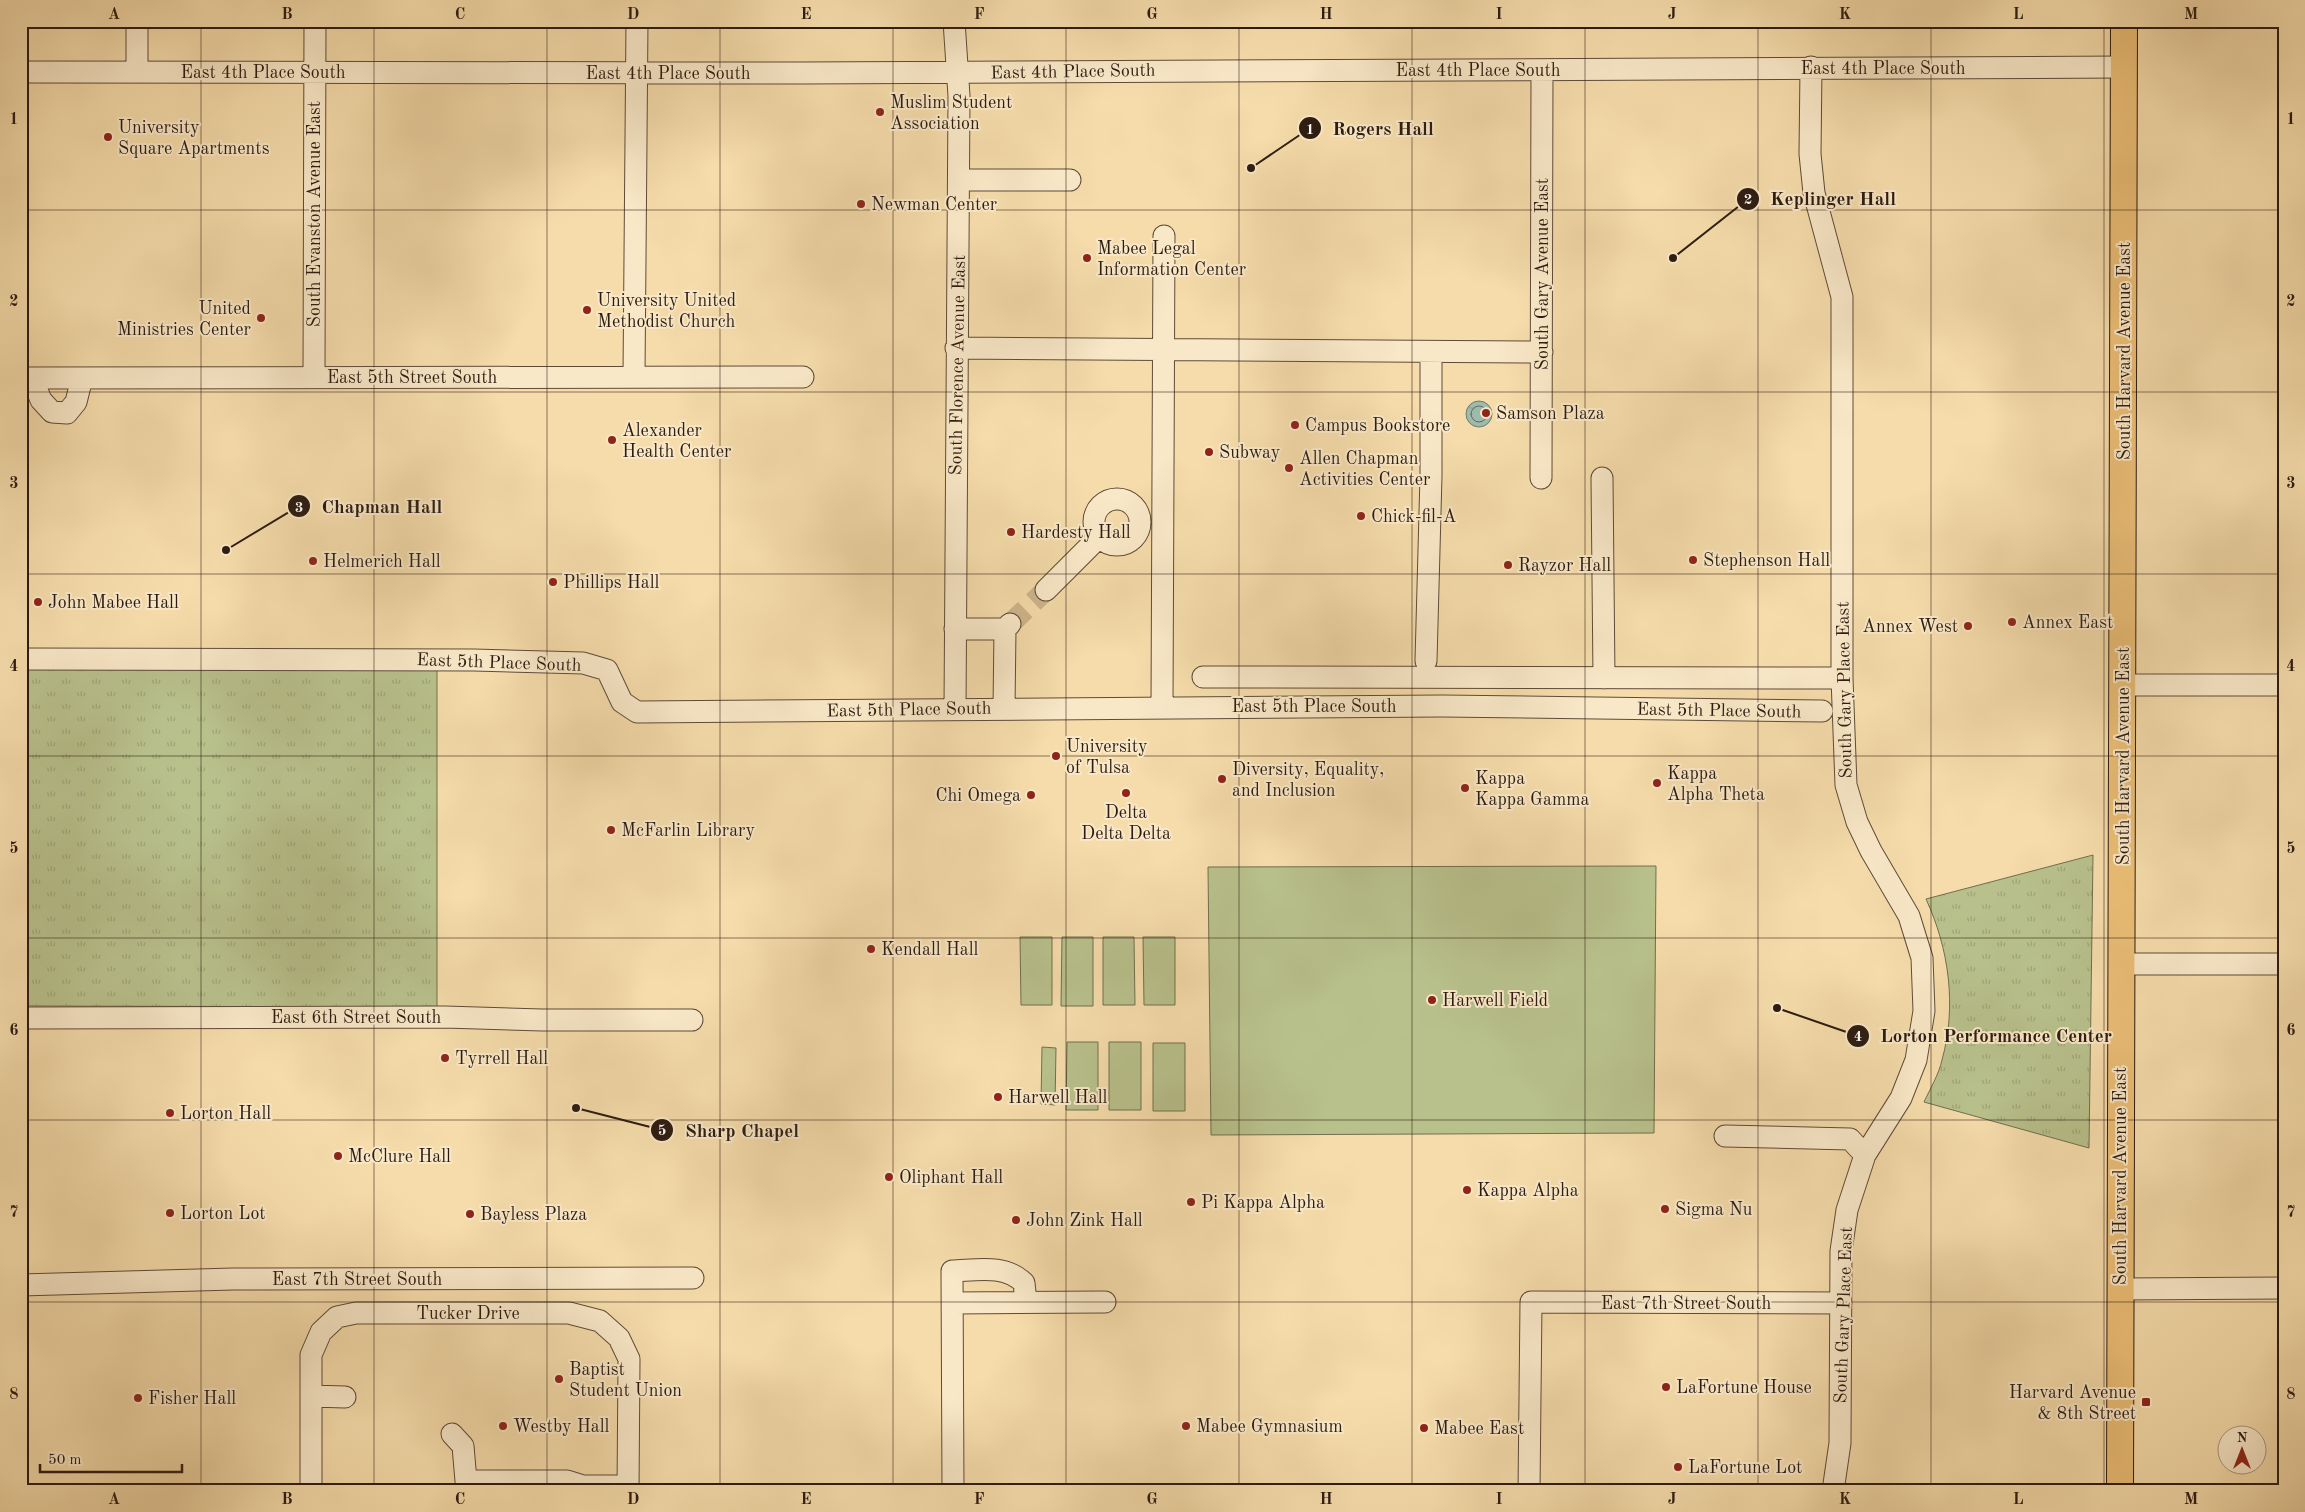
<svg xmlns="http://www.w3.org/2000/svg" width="2305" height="1512" viewBox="0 0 2305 1512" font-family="'Old Standard TT',serif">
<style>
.grass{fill:url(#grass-tufts);stroke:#726e4e}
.park{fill:#b8c18c;stroke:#726e4e}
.water{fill:url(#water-ripples);stroke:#707b6e}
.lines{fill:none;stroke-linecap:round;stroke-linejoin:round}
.shore{stroke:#646b5e;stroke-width:1}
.minor-tunnel{stroke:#ceb58c;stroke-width:21;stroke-dasharray:21 11;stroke-linecap:butt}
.minor-casing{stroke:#5e4b38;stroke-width:23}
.major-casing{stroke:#2c1b11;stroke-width:28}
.minor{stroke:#f9e8c8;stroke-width:21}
.major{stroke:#ebbe76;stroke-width:26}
.grid{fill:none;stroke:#2c1b11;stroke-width:1;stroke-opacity:0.55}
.poi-dot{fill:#8f2418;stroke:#f9e8c8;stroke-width:2}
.labels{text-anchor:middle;stroke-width:4;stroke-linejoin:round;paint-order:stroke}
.street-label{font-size:18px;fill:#2c1b11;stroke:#f9e8c8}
.poi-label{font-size:18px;fill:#2c1b11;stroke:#f9e8c8;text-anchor:start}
.leader{fill:none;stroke:#2c1b11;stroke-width:2}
.callout-dot{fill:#2c1b11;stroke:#f9e8c8;stroke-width:2}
.mark-label{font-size:15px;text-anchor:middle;font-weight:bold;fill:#fff}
.callout-label{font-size:19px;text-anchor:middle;font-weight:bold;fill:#2c1b11;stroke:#f9e8c8;stroke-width:4;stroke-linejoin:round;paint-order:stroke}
.neatline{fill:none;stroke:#2c1b11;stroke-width:2}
.grid-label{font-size:16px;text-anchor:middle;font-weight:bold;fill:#2c1b11}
</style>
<defs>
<pattern id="grass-tufts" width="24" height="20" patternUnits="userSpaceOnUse" patternTransform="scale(1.25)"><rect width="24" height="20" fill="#b8c18c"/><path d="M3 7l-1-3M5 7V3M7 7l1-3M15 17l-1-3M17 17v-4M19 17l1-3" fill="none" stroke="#9ea578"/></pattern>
<pattern id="water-ripples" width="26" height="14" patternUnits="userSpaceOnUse" patternTransform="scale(1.25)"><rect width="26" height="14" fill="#9dbbac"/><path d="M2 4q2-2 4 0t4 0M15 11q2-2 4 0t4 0" fill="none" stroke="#87a093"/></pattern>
</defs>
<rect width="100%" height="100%" fill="#f6dcab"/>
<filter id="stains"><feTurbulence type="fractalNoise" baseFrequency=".004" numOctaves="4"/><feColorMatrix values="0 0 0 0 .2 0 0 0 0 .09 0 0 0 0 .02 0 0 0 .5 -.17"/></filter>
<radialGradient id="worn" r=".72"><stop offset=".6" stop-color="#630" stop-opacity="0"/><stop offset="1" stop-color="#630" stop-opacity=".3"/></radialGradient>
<!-- grass -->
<path class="grass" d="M 21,668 L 437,669 L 437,1007 L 21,1006 Z
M 2093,855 L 2089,1148 L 1924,1102 C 1930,1089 1939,1074 1942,1060 C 1957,1006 1949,949 1926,899 Z"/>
<!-- park -->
<path class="park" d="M 1656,866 L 1654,1133 L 1211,1135 L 1208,867 Z
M 1020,937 L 1052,937 L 1052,1005 L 1021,1005 Z
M 1062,937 L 1093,937 L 1093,1006 L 1061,1006 Z
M 1103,937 L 1134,937 L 1135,1005 L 1103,1005 Z
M 1143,937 L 1175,937 L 1175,1005 L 1144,1005 Z
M 1067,1042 L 1098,1042 L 1098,1110 L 1066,1110 Z
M 1109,1042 L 1141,1042 L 1141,1110 L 1109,1110 Z
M 1153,1043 L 1185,1043 L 1185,1111 L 1153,1111 Z
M 1042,1047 L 1056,1048 L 1055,1105 L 1041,1104 Z"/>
<!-- water -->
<path class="water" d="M1466 414a13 13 0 1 1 26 0a13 13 0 1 1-26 0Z"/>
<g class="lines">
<!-- shore -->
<path class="shore" d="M1471 414a8 8 0 1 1 16 0a8 8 0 1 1-16 0Z"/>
<!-- minor-tunnel -->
<path class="minor-tunnel" d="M 1010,624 L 1046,590"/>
<defs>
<path id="minor" d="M 137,21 L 137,72
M 954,21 L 959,96 L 955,709
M 1811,67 L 1810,154 L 1814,193 L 1842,297 L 1842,678 L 1846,785 L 1857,822 L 1871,851 L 1909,916 L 1922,958 L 1924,1011 L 1916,1060 L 1901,1098 L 1865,1155 L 1847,1210 L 1841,1251 L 1840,1443 L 1833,1491
M 21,72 L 801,73 L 2124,67
M 959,180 L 1070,180
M 956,348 L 1542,352
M 634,376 L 637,21
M 314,377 L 315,21
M 21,378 L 803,377
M 32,378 L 41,400 L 52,412 L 67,413 L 76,402 L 82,378
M 1541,478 L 1542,70
M 1602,478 L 1604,678
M1094 522a23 23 0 1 1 46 0a23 23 0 1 1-46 0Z
M 1046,590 L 1099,537
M 955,629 L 1005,629 L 1010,624
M 21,659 L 474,660 L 583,663 L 607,670 L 622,702 L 637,712 L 1442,706 L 1822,711
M 1426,661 L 1431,476 L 1431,352
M 1203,677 L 1842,678
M 2123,685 L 2284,685
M 1162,707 L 1164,236
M 1004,708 L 1005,629
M 2121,964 L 2284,964
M 21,1018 L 445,1017 L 542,1020 L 692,1020
M 1725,1136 L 1850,1139 L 1865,1155
M 21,1285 L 233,1279 L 693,1278
M 2121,1289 L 2284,1288
M 953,1303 L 1105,1302
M 311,1396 L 345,1397
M 452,1434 L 463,1446 L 466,1481 L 567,1481 L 583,1486 L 628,1486
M 311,1491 L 311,1355 L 321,1332 L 337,1317 L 356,1313 L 569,1313 L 600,1321 L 619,1338 L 629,1359 L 628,1491
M 953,1491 L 952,1271 C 978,1270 1005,1264 1024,1283 L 1026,1302
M 1529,1491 L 1531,1302 L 1841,1303"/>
<path id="major" d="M 2120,1491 L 2124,21"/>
</defs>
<!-- minor casing -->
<use href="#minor" class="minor-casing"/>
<!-- major casing -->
<use href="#major" class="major-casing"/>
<!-- minor -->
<use href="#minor" class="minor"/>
<!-- major -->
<use href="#major" class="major"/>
</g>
<!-- grid -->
<path class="grid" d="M 201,21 L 201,1491M 374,21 L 374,1491M 547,21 L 547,1491M 720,21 L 720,1491M 893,21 L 893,1491M 1066,21 L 1066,1491M 1239,21 L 1239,1491M 1412,21 L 1412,1491M 1585,21 L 1585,1491M 1758,21 L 1758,1491M 1931,21 L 1931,1491M 2104,21 L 2104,1491M 21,210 L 2284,210M 21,392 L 2284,392M 21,574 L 2284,574M 21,756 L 2284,756M 21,938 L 2284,938M 21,1120 L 2284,1120M 21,1302 L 2284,1302"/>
<!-- markers -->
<g class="poi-dot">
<circle cx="880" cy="112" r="5"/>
<circle cx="108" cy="137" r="5"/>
<circle cx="861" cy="204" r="5"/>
<circle cx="1087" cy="258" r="5"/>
<circle cx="587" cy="310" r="5"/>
<circle cx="261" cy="318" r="5"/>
<circle cx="1486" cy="413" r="5"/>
<circle cx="1295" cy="425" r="5"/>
<circle cx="612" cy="440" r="5"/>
<circle cx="1209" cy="452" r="5"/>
<circle cx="1289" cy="468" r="5"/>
<circle cx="1361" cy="516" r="5"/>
<circle cx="1011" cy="532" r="5"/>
<circle cx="1693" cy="560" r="5"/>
<circle cx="313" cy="561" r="5"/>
<circle cx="1508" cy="565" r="5"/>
<circle cx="553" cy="582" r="5"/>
<circle cx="38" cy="602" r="5"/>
<circle cx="2012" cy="622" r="5"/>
<circle cx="1968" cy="626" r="5"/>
<circle cx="1056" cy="756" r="5"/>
<circle cx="1222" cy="779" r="5"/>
<circle cx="1657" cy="783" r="5"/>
<circle cx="1465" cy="788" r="5"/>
<circle cx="1126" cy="793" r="5"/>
<circle cx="1031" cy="795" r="5"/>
<circle cx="611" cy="830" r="5"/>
<circle cx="871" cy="949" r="5"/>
<circle cx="1432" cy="1000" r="5"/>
<circle cx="445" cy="1058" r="5"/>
<circle cx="998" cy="1097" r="5"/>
<circle cx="170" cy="1113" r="5"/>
<circle cx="338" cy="1156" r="5"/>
<circle cx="889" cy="1177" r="5"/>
<circle cx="1467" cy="1190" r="5"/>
<circle cx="1191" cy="1202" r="5"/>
<circle cx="1665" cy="1209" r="5"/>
<circle cx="170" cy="1213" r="5"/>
<circle cx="470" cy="1214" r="5"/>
<circle cx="1016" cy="1220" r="5"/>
<circle cx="559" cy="1379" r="5"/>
<circle cx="1666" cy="1387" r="5"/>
<circle cx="138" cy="1398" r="5"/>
<rect x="2141" y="1397" width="10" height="10" rx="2.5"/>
<circle cx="503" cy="1426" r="5"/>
<circle cx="1186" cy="1426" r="5"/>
<circle cx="1424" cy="1428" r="5"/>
<circle cx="1678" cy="1467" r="5"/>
</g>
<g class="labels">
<!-- street labels -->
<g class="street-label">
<text x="1883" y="74">East 4th Place South</text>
<text x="1478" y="76">East 4th Place South</text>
<text transform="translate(1073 71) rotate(-1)" y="6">East 4th Place South</text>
<text x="263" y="78">East 4th Place South</text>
<text x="668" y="79">East 4th Place South</text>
<text transform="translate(314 214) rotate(-90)" y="6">South Evanston Avenue East</text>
<text transform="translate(1542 274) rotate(-90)" y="6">South Gary Avenue East</text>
<text transform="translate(2124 351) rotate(-90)" y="6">South Harvard Avenue East</text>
<text transform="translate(957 365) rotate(-89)" y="6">South Florence Avenue East</text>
<text x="412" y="383">East 5th Street South</text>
<text transform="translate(499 662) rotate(2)" y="6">East 5th Place South</text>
<text transform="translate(1844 690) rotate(-91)" y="6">South Gary Place East</text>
<text x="1314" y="712">East 5th Place South</text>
<text transform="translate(909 709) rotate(-1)" y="6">East 5th Place South</text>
<text transform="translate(1719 710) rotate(1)" y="6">East 5th Place South</text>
<text transform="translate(2123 756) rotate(-90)" y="6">South Harvard Avenue East</text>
<text x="356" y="1023">East 6th Street South</text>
<text transform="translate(2120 1176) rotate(-90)" y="6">South Harvard Avenue East</text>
<text x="357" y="1285">East 7th Street South</text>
<text x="1686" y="1309">East 7th Street South</text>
<text x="468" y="1319">Tucker Drive</text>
<text transform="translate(1843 1315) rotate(-88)" y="6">South Gary Place East</text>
</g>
<!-- poi labels -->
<g class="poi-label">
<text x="890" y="108">Muslim Student<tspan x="890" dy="21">Association</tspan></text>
<text x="118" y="133">University<tspan x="118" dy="21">Square Apartments</tspan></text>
<text x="871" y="210">Newman Center</text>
<text x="1097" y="254">Mabee Legal<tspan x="1097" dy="21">Information Center</tspan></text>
<text x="597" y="306">University United<tspan x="597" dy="21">Methodist Church</tspan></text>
<text x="251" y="314" text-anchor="end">United<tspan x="251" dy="21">Ministries Center</tspan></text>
<text x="1496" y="419">Samson Plaza</text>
<text x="1305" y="431">Campus Bookstore</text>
<text x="622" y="436">Alexander<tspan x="622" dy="21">Health Center</tspan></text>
<text x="1219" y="458">Subway</text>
<text x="1299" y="464">Allen Chapman<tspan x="1299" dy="21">Activities Center</tspan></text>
<text x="1371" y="522">Chick-fil-A</text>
<text x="1021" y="538">Hardesty Hall</text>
<text x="1703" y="566">Stephenson Hall</text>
<text x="323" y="567">Helmerich Hall</text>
<text x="1518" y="571">Rayzor Hall</text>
<text x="563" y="588">Phillips Hall</text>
<text x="48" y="608">John Mabee Hall</text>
<text x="2022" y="628">Annex East</text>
<text x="1958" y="632" text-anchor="end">Annex West</text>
<text x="1066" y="752">University<tspan x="1066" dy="21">of Tulsa</tspan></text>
<text x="1232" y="775">Diversity, Equality,<tspan x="1232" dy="21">and Inclusion</tspan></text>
<text x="1667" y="779">Kappa<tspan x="1667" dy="21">Alpha Theta</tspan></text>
<text x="1475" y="784">Kappa<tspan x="1475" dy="21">Kappa Gamma</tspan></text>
<text x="1021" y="801" text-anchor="end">Chi Omega</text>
<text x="1126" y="818" text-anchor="middle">Delta<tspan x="1126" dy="21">Delta Delta</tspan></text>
<text x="621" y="836">McFarlin Library</text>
<text x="881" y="955">Kendall Hall</text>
<text x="1442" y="1006">Harwell Field</text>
<text x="455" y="1064">Tyrrell Hall</text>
<text x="1008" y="1103">Harwell Hall</text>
<text x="180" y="1119">Lorton Hall</text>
<text x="348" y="1162">McClure Hall</text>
<text x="899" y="1183">Oliphant Hall</text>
<text x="1477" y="1196">Kappa Alpha</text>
<text x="1201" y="1208">Pi Kappa Alpha</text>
<text x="1675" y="1215">Sigma Nu</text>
<text x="180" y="1219">Lorton Lot</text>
<text x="480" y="1220">Bayless Plaza</text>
<text x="1026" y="1226">John Zink Hall</text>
<text x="569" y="1375">Baptist<tspan x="569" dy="21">Student Union</tspan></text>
<text x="1676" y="1393">LaFortune House</text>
<text x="2136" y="1398" text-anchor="end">Harvard Avenue<tspan x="2136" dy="21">&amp; 8th Street</tspan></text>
<text x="148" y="1404">Fisher Hall</text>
<text x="513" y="1432">Westby Hall</text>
<text x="1196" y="1432">Mabee Gymnasium</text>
<text x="1434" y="1434">Mabee East</text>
<text x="1688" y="1473">LaFortune Lot</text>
</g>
</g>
<!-- callouts -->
<path class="leader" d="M1251 168L1310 128M1673 258L1748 199M226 550L299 506M1777 1008L1858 1036M576 1108L662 1130"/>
<g class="callout-dot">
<circle cx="1251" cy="168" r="5"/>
<circle cx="1673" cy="258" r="5"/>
<circle cx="226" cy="550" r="5"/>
<circle cx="1777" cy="1008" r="5"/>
<circle cx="576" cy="1108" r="5"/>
<circle cx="1310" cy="128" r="12"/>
<circle cx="1748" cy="199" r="12"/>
<circle cx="299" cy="506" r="12"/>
<circle cx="1858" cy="1036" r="12"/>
<circle cx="662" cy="1130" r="12"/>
</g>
<g class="mark-label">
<text x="1310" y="134">1</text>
<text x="1748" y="204">2</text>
<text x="299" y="512">3</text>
<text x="1858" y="1041">4</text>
<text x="662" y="1135">5</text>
</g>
<g class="callout-label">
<text x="1383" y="135">Rogers Hall</text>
<text x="1833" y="205">Keplinger Hall</text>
<text x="382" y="513">Chapman Hall</text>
<text x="1996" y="1042">Lorton Performance Center</text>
<text x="742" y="1137">Sharp Chapel</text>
</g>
<!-- margin -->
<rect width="2305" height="1512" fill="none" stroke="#f6dcab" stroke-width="55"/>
<!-- north arrow -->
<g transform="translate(2242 1450)"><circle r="24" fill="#f9e8c8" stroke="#a7967f"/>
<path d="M0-4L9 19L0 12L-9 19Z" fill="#8f2418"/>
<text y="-8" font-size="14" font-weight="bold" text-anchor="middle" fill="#2c1b11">N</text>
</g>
<!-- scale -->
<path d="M40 1464v8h142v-8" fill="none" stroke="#2c1b11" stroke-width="2.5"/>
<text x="48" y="1464" font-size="15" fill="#2c1b11" stroke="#f9e8c8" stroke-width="4" paint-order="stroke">50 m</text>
<rect x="28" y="28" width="2250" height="1456" class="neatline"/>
<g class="grid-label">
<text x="114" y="19">A</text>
<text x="287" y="19">B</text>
<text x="460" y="19">C</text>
<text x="633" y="19">D</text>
<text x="806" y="19">E</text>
<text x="979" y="19">F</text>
<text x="1152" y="19">G</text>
<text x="1326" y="19">H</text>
<text x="1499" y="19">I</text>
<text x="1672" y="19">J</text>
<text x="1845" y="19">K</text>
<text x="2018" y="19">L</text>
<text x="2191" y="19">M</text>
<text x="14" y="124">1</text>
<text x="2291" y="124">1</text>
<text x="14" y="306">2</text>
<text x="2291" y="306">2</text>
<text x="14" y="488">3</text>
<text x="2291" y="488">3</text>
<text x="14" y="671">4</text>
<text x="2291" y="671">4</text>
<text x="14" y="853">5</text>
<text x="2291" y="853">5</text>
<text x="14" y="1035">6</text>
<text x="2291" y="1035">6</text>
<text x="14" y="1217">7</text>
<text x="2291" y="1217">7</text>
<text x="14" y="1399">8</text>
<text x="2291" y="1399">8</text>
<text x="114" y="1504">A</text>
<text x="287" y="1504">B</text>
<text x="460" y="1504">C</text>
<text x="633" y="1504">D</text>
<text x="806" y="1504">E</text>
<text x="979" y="1504">F</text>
<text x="1152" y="1504">G</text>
<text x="1326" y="1504">H</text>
<text x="1499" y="1504">I</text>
<text x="1672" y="1504">J</text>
<text x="1845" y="1504">K</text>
<text x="2018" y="1504">L</text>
<text x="2191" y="1504">M</text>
</g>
<rect width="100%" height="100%" filter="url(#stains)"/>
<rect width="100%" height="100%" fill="url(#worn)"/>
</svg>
